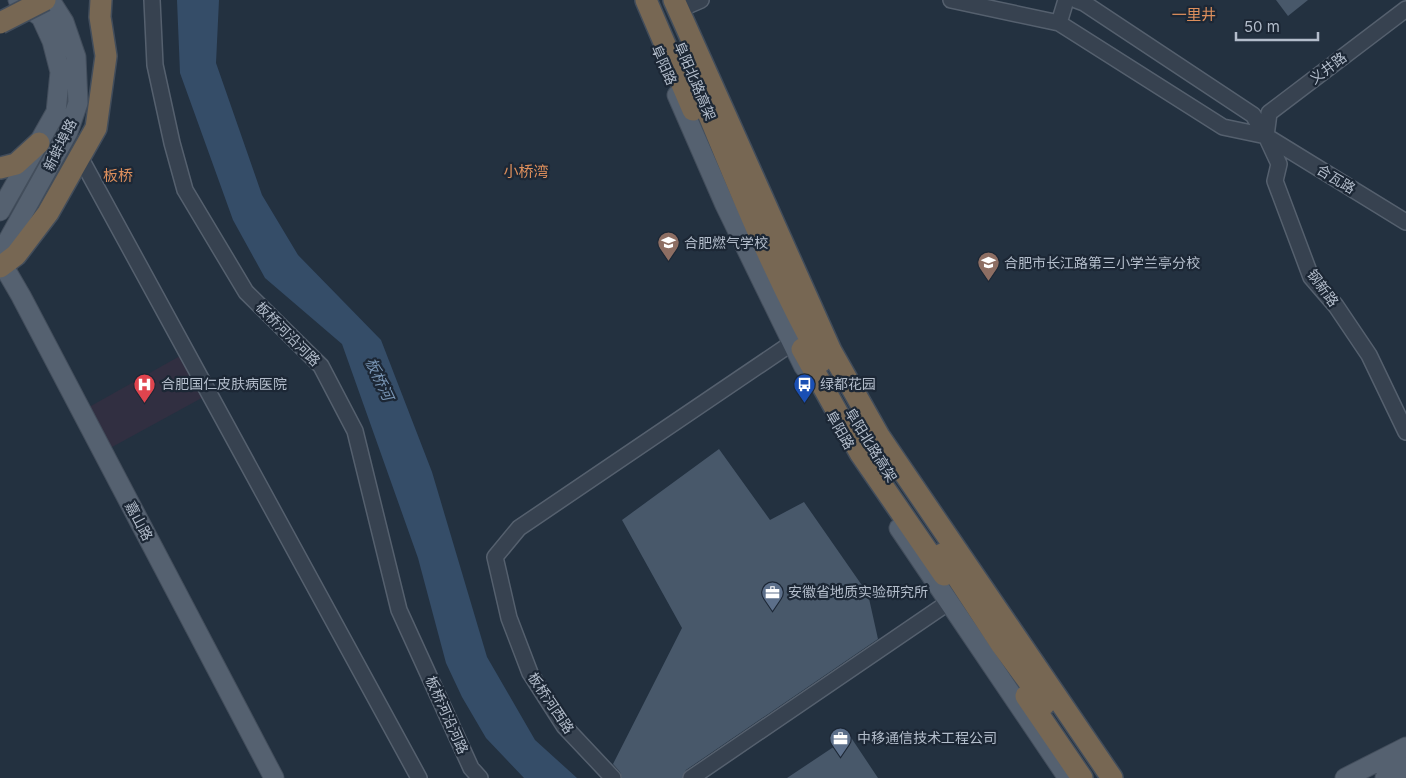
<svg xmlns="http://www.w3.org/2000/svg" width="1406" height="778" viewBox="0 0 1406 778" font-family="Inter,'Noto Sans SC',sans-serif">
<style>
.medical{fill:#312f41}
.water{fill:#354d68}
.building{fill:#48586a}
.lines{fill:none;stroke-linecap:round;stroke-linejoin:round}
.minor-casing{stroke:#55606e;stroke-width:18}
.major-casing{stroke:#434e5c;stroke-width:21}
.highway-casing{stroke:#424d5b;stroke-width:24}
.minor{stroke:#374250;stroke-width:15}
.major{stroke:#556170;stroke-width:19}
.highway{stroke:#776753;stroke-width:21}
.highway-bridge-casing{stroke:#424d5b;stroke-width:24;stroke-linecap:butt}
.highway-bridge{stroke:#776753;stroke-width:21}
.labels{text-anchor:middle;stroke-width:4.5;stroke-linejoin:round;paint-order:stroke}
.street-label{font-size:14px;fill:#b3bdcb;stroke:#1c2735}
.poi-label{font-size:14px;fill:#b3bdcb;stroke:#1c2735;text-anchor:start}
.neighbourhood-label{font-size:15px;fill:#dd8f5c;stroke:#1c2735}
.water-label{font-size:15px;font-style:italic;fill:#7995b4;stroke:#1c2735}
</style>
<rect width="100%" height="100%" fill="#233140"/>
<!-- medical -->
<path class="medical" d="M 187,352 L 209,394 L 103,452 L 82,411 Z"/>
<!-- water -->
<path class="water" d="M 177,0 L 219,0 L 216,63 L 262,195 L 298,255 L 381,340 L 432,472 L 487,657 L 535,740 L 577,778 L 524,778 L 486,738 L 462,697 L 446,663 L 418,558 L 342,344 L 265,278 L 233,220 L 180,73 Z"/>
<!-- building -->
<path class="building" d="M 1276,0 L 1308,0 L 1288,16 Z
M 719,449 L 770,520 L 804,502 L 868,594 L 878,639 L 686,770 L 682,778 L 622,778 L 620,772 L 613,764 L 682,628 L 622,520 Z
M 850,736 L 878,778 L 787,778 Z"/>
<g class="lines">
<defs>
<path id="minor" d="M 152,0 L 155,65 L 172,143 L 185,190 L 246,292 L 321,366 L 355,431 L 399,610 L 471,768 L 480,778
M 951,0 L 1059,23 L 1223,127 L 1266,136 L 1406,222
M 1076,0 L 1084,3 L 1253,115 L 1266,136 L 1279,164 L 1275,181 L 1311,277 L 1336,306 L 1369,355 L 1406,432
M 678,10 L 701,0
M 1059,23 L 1066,0
M 1266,136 L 1269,113 L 1406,9
M 80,157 L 419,778
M 613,778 L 564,726 L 530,673 L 509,618 L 495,557 L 519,528 L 792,343
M 691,778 L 949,602"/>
<path id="major" d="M 677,95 L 725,205 L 804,367
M 0,211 L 56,112 L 60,72 L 52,41 L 41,17 L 18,0
M 0,255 L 68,132 L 78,103 L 76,57 L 64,22 L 50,0
M 3,265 L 21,296 L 274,778
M 899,528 L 1068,778
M 1345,778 L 1406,747
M 1385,778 L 1406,767"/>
<path id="highway" d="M 646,0 L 693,110
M 674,0 L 831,351 L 879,436 L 1112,778
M 697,86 C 735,179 773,273 822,361
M 0,168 L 16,164 L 39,143
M 0,267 L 16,255 L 48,213 L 96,128 L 106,56 L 100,17 L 101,0
M 802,349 L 860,453 L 944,575
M 942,554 L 1001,644 L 1045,704
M 1026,696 L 1082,778"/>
</defs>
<!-- minor casing -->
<use href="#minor" class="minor-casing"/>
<!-- major casing -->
<use href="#major" class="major-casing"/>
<!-- highway casing -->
<use href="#highway" class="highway-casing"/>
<!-- minor -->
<use href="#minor" class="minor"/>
<!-- major -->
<use href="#major" class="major"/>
<!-- highway -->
<use href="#highway" class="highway"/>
<defs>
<path id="highway-bridge" d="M 0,23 L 45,0"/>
</defs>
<!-- highway-bridge casing -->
<use href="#highway-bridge" class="highway-bridge-casing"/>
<!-- highway-bridge -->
<use href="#highway-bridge" class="highway-bridge"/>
</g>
<!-- icons -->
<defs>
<symbol id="university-pin" viewBox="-11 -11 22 30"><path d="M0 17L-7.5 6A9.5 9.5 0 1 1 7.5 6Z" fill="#8d6e63" stroke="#1c2735"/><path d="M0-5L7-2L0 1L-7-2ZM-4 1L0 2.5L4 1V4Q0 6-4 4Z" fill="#fff"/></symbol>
<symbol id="school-pin" viewBox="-11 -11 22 30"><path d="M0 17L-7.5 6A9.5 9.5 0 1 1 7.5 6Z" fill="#8d6e63" stroke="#1c2735"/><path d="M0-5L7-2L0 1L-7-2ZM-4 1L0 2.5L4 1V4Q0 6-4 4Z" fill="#fff"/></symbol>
<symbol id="hospital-pin" viewBox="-11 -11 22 30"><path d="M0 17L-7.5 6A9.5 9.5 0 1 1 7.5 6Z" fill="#e0444e" stroke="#1c2735"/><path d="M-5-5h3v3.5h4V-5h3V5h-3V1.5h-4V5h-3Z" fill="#fff"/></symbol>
<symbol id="bus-pin" viewBox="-11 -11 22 30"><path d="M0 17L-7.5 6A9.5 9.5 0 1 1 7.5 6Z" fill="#1a4fb4" stroke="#1c2735"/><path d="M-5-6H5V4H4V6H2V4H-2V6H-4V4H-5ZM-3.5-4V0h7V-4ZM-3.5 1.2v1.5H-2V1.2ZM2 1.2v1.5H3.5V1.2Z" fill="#fff"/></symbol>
<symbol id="office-pin" viewBox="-11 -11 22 30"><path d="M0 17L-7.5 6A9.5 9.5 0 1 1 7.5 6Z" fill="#5c6f8a" stroke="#1c2735"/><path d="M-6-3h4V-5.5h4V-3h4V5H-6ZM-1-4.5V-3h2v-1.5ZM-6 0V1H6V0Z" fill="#fff"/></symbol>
</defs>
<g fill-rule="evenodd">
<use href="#university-pin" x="656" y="230" width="25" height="34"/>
<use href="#school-pin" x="976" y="250" width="25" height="34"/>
<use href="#hospital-pin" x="132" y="372" width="25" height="34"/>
<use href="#bus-pin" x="792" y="372" width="25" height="34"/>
<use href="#office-pin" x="760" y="580" width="25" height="34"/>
<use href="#office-pin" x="828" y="726" width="25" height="34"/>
</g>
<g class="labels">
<!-- street labels -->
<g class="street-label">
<text transform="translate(664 65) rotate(66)" y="5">阜阳路</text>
<text transform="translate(1328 68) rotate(-37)" y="5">义井路</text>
<text transform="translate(695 81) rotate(67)" y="5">阜阳北路高架</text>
<text transform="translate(60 145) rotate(-64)" y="5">新蚌埠路</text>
<text transform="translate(1336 179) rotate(31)" y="5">合瓦路</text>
<text transform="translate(1323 288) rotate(54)" y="5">钢新路</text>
<text transform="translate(288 334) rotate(45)" y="5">板桥河沿河路</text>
<text transform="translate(840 430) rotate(60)" y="5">阜阳路</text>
<text transform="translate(871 445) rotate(58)" y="5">阜阳北路高架</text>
<text transform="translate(139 521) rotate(62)" y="5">嘉山路</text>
<text transform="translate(551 703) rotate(56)" y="5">板桥河西路</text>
<text transform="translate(447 715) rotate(66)" y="5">板桥河沿河路</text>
</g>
<!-- poi labels -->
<g class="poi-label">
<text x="684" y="248">合肥燃气学校</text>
<text x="1004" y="268">合肥市长江路第三小学兰亭分校</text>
<text x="161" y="389">合肥国仁皮肤病医院</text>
<text x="820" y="389">绿都花园</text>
<text x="788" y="597">安徽省地质实验研究所</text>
<text x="857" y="743">中移通信技术工程公司</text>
</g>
<!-- neighbourhood labels -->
<g class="neighbourhood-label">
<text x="1194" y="20">一里井</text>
<text x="526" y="177">小桥湾</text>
<text x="118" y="181">板桥</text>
</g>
<!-- water labels -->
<g class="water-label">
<text transform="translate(379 379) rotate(65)" y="5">板桥河</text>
</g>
</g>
<!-- scale -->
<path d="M1236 32v8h82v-8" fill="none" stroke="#b3bdcb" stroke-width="2.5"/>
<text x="1244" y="32" font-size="15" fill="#b3bdcb" stroke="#1c2735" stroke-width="4" paint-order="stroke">50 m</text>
</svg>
